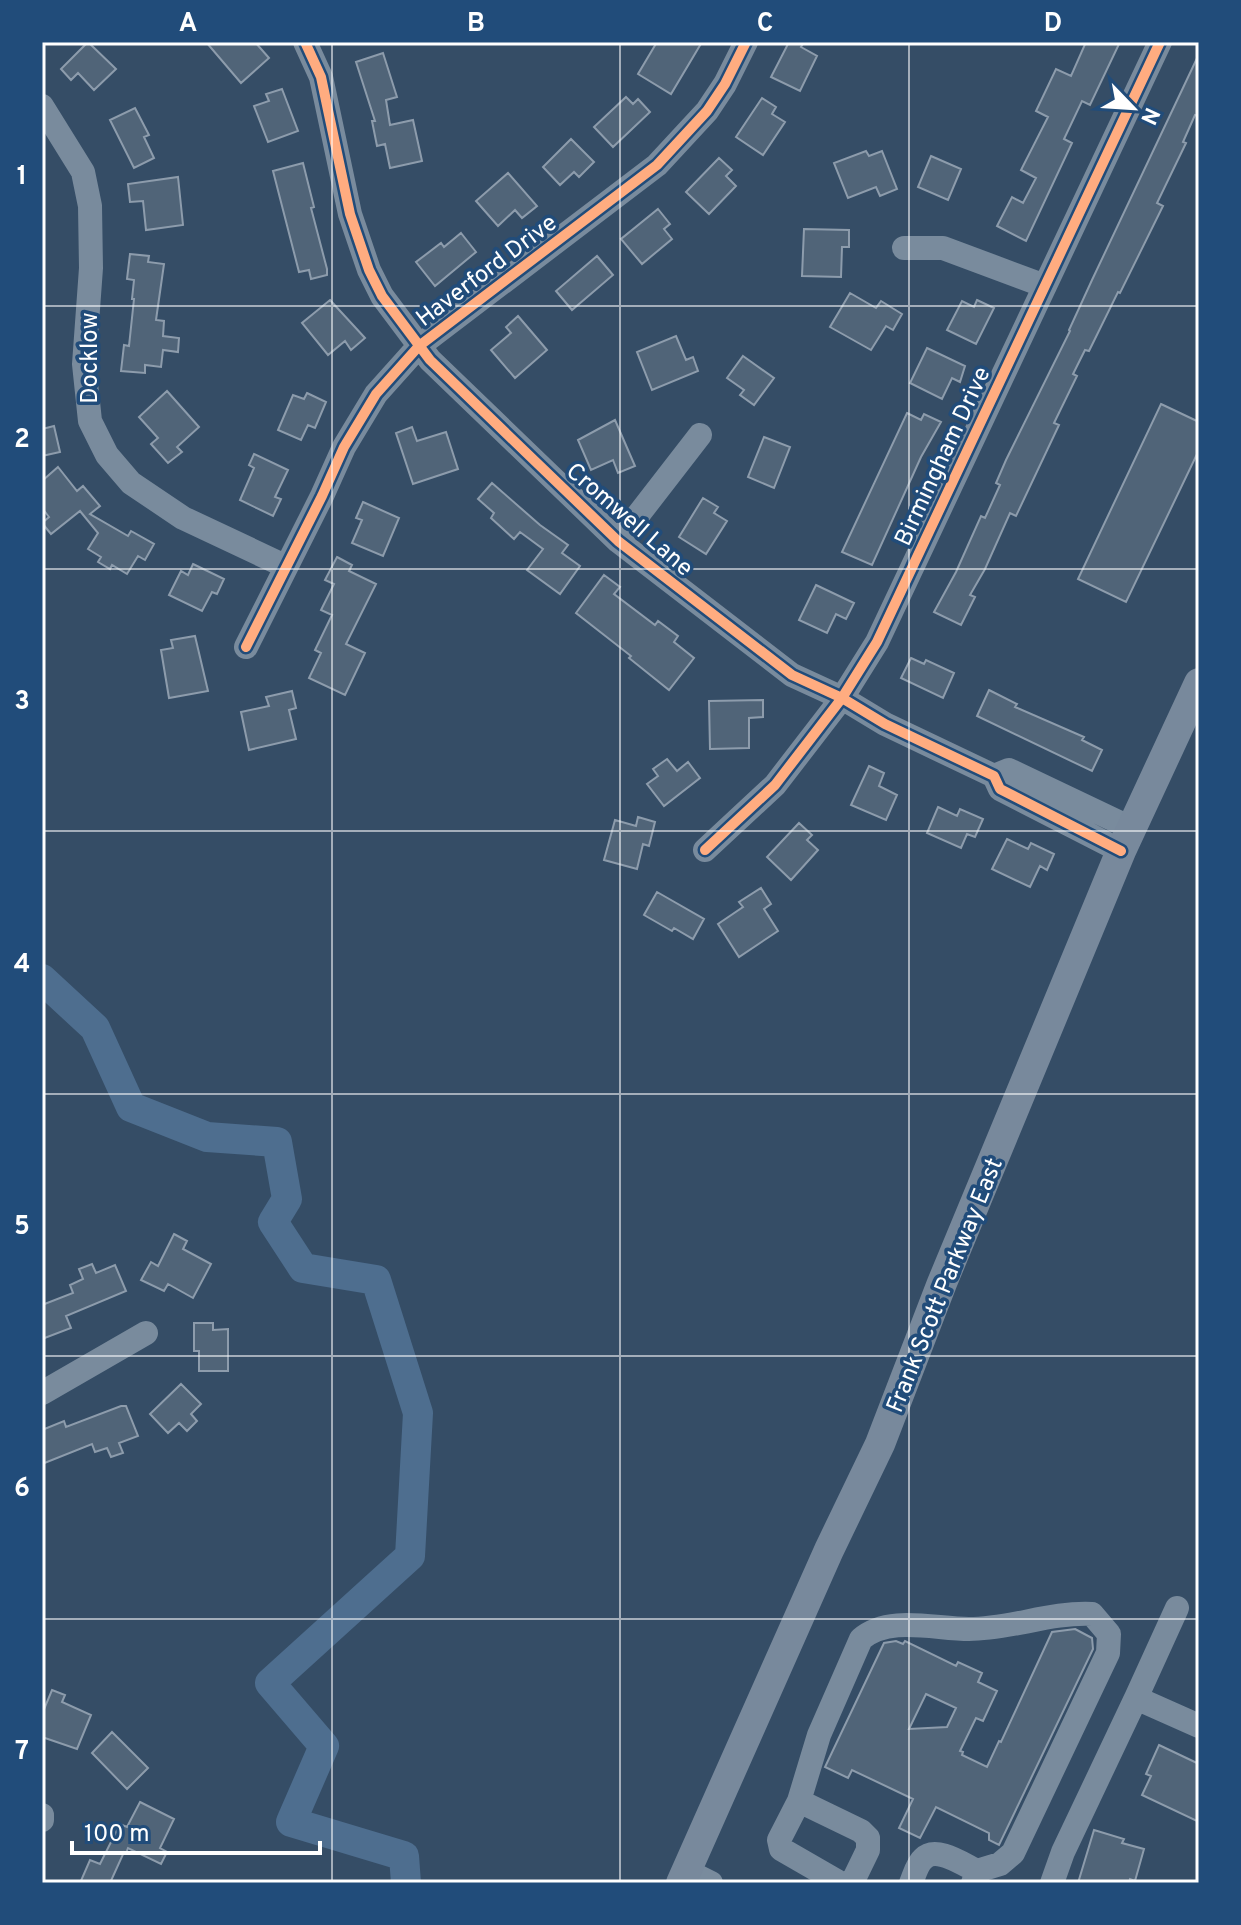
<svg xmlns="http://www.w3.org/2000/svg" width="1241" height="1925" viewBox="0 0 1241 1925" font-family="Overpass,sans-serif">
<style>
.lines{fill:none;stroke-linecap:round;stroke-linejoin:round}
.river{stroke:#4e6e8f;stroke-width:30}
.building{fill:#506478;stroke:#8d9cac;stroke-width:2;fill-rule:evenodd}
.minor{stroke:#798b9d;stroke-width:24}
.major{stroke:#78899c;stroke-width:30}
.cycleway-casing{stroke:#214c7a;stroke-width:15}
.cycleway{stroke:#ffac80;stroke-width:10}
.grid{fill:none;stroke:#fff;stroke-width:2;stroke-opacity:0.55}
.labels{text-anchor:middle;stroke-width:7;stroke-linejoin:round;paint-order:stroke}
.street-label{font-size:24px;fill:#fff;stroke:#214c7a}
.neatline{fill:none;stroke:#fff;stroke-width:3}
.grid-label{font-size:26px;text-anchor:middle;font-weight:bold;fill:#fff}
</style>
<rect width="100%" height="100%" fill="#354d66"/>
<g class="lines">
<!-- river -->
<path class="river" d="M 42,979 L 95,1028 L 131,1107 L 207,1137 L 277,1142 L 287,1199 L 273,1222 L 303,1268 L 376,1280 L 418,1413 L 410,1556 L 270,1683 L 324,1746 L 291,1822 L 404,1856 L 406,1883"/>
</g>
<!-- building -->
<path class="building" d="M 88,42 L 116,69 L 94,90 L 78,73 L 71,80 L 61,69 Z
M 206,42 L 255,42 L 269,58 L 241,83 Z
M 657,42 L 702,42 L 671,94 L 638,74 Z
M 789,42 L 804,42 L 801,47 L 817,56 L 800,91 L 771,77 Z
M 1086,42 L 1120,42 L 1090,105 L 1082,101 L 1064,139 L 1072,143 L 1026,241 L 997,226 L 1012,197 L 1023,203 L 1036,178 L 1021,170 L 1048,117 L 1036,111 L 1056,69 L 1071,76 Z
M 383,53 L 397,97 L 386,100 L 390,125 L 413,120 L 422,161 L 390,168 L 385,144 L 377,146 L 372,121 L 375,121 L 356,62 Z
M 1199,54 L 1199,116 L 1195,115 L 1183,142 L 1186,143 L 1157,203 L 1163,206 L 1120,293 L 1118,292 L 1089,351 L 1085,350 L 1073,374 L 1077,376 L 1054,423 L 1059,425 L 1016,516 L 1010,513 L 985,569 L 970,595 L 975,597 L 961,625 L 934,612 L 956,572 L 981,516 L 985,518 L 1000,485 L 996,483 L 1006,460 L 1070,331 L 1069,330 L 1092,280 Z
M 282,89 L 298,131 L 268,142 L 254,106 L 269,101 L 266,94 Z
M 626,97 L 633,104 L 638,99 L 650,112 L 613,147 L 594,127 Z
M 762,98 L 776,107 L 772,114 L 785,122 L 763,155 L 736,137 Z
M 135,108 L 149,135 L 144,137 L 154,158 L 134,168 L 110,120 Z
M 571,139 L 594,162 L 579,177 L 574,172 L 560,185 L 543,167 Z
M 866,151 L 869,156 L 882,151 L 897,189 L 880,196 L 876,187 L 848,198 L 834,163 Z
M 931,156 L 961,169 L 948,200 L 918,187 Z
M 719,158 L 732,170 L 726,176 L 736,186 L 709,214 L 686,192 Z
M 303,163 L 314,207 L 311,208 L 327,269 L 327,275 L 311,279 L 309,270 L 299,272 L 273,171 Z
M 508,173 L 537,206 L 522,218 L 515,210 L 498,226 L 476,201 Z
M 178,177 L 183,225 L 146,230 L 143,201 L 130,202 L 128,184 Z
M 658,209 L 670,224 L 664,229 L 672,239 L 642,264 L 621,239 Z
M 804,229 L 849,230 L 849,247 L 842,247 L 841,277 L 802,276 Z
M 461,233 L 476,252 L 435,286 L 416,262 L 441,243 L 444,247 Z
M 130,254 L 149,256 L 148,262 L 164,264 L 156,320 L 164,321 L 163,336 L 179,338 L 178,352 L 163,350 L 161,367 L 145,365 L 145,373 L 121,371 L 124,345 L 129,346 L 134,299 L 132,299 L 134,280 L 127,279 Z
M 597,256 L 613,275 L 572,310 L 556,291 Z
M 850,293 L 876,308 L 881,301 L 902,314 L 893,330 L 886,326 L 871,350 L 830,327 Z
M 330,300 L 365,338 L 351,350 L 345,341 L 328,355 L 302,323 Z
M 977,300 L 994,308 L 976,344 L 947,330 L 962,301 L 974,307 Z
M 518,316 L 547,350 L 515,378 L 491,350 L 511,333 L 506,327 Z
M 676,336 L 686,360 L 693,357 L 698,371 L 652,390 L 637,352 Z
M 927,348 L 965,366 L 960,382 L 952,378 L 942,399 L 910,383 Z
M 743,356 L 774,378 L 754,405 L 740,395 L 744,390 L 727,378 Z
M 167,391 L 199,427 L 177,447 L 182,452 L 168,463 L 151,444 L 158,438 L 139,417 Z
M 307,393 L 326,402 L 315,428 L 308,425 L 301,440 L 278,430 L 293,395 L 304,399 Z
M 1161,404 L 1199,422 L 1199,450 L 1126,602 L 1078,579 Z
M 907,413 L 921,420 L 924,414 L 941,422 L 921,457 L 872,565 L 842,552 Z
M 615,420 L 635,466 L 618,473 L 613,460 L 591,470 L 578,440 Z
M 54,426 L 60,452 L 42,456 L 42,429 Z
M 412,427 L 417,441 L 446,432 L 458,469 L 413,484 L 396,433 Z
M 764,437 L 790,447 L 774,488 L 748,477 Z
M 254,454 L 288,470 L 275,497 L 281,499 L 273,516 L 240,500 L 254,468 L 249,465 Z
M 58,467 L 77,491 L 83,486 L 100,506 L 90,514 L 128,536 L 131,531 L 154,544 L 145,560 L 138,556 L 127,574 L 112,565 L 110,569 L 98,562 L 101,557 L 88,549 L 98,533 L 80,511 L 51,534 L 42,523 L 49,517 L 42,508 L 42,481 Z
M 492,483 L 540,525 L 568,545 L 562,553 L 580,566 L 560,594 L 527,570 L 543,549 L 520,532 L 514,539 L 491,518 L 494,513 L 478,499 Z
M 703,498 L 718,507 L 714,513 L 727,521 L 706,554 L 679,537 Z
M 363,502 L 399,518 L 383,556 L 352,543 L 362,520 L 356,518 Z
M 337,557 L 352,565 L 349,571 L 376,584 L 346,644 L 365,653 L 345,695 L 309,678 L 321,653 L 315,650 L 332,615 L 321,610 L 334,584 L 325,580 Z
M 193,564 L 224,579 L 217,594 L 212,592 L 202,611 L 169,595 L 181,571 L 188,575 Z
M 604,575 L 620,587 L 614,594 L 655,625 L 658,621 L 678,636 L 674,642 L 694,658 L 669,690 L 629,658 L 631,656 L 576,613 Z
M 816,585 L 854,603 L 846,619 L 836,614 L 827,633 L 799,620 Z
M 195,636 L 208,691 L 169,698 L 161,650 L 173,648 L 171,640 Z
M 911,658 L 924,664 L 926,660 L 954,673 L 943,698 L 901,678 Z
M 989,690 L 1017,704 L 1015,707 L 1084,737 L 1082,740 L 1102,750 L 1092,771 L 977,716 Z
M 292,691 L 296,708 L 289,710 L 296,739 L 249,750 L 241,712 L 269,706 L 266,697 Z
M 763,700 L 763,717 L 749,718 L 749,748 L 710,749 L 709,701 Z
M 667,759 L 677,771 L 688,762 L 700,778 L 664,806 L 647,784 L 658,776 L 653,769 Z
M 869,766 L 884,773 L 879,786 L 897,795 L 886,820 L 851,805 Z
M 938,807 L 957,816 L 960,809 L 983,819 L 975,837 L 967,834 L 961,848 L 927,833 Z
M 638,817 L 655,822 L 649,846 L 643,844 L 637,869 L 604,860 L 615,820 L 636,826 Z
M 799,823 L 812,835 L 807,840 L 818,850 L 791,880 L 767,857 Z
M 1007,839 L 1028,849 L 1031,843 L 1054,854 L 1047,870 L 1040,866 L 1030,887 L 992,869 Z
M 761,888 L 771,904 L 764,909 L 778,931 L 739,957 L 718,924 L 743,907 L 739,902 Z
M 657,892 L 704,919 L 693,939 L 674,928 L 672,931 L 644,915 Z
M 174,1234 L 187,1241 L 183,1249 L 211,1264 L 193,1298 L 168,1284 L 164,1291 L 141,1280 L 151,1262 L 158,1266 Z
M 92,1264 L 96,1273 L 115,1265 L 126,1291 L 66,1316 L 71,1328 L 42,1339 L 42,1305 L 73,1293 L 70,1285 L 83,1279 L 79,1269 Z
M 194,1323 L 213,1323 L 213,1330 L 228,1329 L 228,1371 L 199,1371 L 199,1351 L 194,1351 Z
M 181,1384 L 201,1404 L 191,1414 L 197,1421 L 187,1431 L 179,1423 L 168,1433 L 150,1414 Z
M 121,1406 L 126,1406 L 138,1436 L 119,1443 L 123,1453 L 111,1457 L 107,1448 L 95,1452 L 92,1444 L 42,1464 L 42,1430 L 64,1421 L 66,1427 Z
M 1075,1629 L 1092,1638 L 1093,1649 L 999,1845 L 989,1840 L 989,1833 L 936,1807 L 920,1838 L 899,1828 L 913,1799 L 852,1770 L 848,1778 L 825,1767 L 884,1643 L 896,1641 L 903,1644 L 905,1641 L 956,1666 L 958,1662 L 982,1673 L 978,1682 L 997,1691 L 983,1721 L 976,1718 L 960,1751 L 963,1752 L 962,1755 L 987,1767 L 999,1741 L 1001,1742 L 1052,1632 ZM 926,1694 L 956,1708 L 947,1727 L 909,1729 Z
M 52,1690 L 65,1695 L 62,1702 L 91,1715 L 77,1749 L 42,1737 L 42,1714 Z
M 112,1732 L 148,1768 L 127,1789 L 92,1753 Z
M 1159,1745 L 1199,1764 L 1199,1822 L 1142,1795 L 1151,1776 L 1146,1774 Z
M 140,1802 L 174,1819 L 160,1848 L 167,1852 L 161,1864 L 128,1848 L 126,1853 L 124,1852 L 110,1883 L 80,1883 L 90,1860 L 100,1864 L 120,1824 L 127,1827 Z
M 1094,1830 L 1124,1839 L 1122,1843 L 1144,1849 L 1135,1881 L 1130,1879 L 1129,1883 L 1078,1883 Z"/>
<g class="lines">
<!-- minor -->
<path class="minor" d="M 305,42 L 321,77 L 350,214 L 369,270 L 382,296 L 430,360 L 618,541 L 792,675 L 842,698 L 885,724 L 994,776 L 1000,789 L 1121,851
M 42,106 L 83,172 L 90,206 L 91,268 L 84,364 L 90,421 L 107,455 L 131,483 L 183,518 L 285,566
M 904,248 L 943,248 L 1045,286
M 618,541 L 700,435
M 246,647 L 322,496 L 344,447 L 376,394 L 419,346 L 657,165 L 707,111 L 725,84 L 746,42
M 994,776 L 1009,770 L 1131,828
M 705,850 L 775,785 L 842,698 L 877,642 L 1160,42
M 42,1393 L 146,1333
M 1136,1698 L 1177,1608
M 799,1801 L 819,1735 L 861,1639 C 889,1615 934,1629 969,1629 C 1011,1629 1050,1612 1092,1614 L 1109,1634 L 1108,1653 L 1013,1853 L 1000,1864 L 977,1871 L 973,1883
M 42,1815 L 42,1820
M 687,1871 L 711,1883
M 840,1883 L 781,1849 L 779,1840 L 799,1801 L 861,1831 L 868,1838 L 868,1850 L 852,1883
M 911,1883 C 914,1876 917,1864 923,1859 C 936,1845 964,1865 977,1871
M 1052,1883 L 1063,1852 L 1136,1698 L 1199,1726"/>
<!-- major -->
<path class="major" d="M 681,1883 L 829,1550 L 880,1444 L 942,1283 L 1121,851 L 1199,683"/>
<defs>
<path id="cycleway" d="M 305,42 L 321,77 L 350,214 L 369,270 L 382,296 L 430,360 L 618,541 L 792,675 L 842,698 L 885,724 L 994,776 L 1000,789 L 1121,851
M 246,647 L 322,496 L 344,447 L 376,394 L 419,346 L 657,165 L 707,111 L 725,84 L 746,42
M 705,850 L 775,785 L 842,698 L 877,642 L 1160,42"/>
</defs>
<!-- cycleway casing -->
<use href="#cycleway" class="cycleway-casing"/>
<!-- cycleway -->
<use href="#cycleway" class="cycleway"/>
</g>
<!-- grid -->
<path class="grid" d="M 332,42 L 332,1883M 620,42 L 620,1883M 909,42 L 909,1883M 42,306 L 1199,306M 42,569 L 1199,569M 42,831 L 1199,831M 42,1094 L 1199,1094M 42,1356 L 1199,1356M 42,1619 L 1199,1619"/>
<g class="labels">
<!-- street labels -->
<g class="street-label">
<text transform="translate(486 270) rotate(-37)" y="8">Haverford Drive</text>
<text transform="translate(89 358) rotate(-90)" y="8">Docklow</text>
<text transform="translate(942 456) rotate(-65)" y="8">Birmingham Drive</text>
<text transform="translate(630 519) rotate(41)" y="8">Cromwell Lane</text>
<text transform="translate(944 1285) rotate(-68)" y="8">Frank Scott Parkway East</text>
</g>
</g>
<!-- border -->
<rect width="1241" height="1925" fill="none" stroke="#214c7a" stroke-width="88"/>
<!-- north arrow -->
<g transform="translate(1133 108) rotate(115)" stroke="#214c7a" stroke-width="6" paint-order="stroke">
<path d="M0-6L14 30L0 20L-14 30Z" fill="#ffffff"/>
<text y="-12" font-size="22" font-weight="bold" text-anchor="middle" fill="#ffffff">N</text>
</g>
<!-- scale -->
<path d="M72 1841v12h248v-12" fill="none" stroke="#ffffff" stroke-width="4"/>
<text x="84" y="1841" font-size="24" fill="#ffffff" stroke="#214c7a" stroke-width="6" paint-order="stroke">100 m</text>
<rect x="44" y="44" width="1153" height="1837" class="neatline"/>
<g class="grid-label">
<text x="188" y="31">A</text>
<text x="476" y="31">B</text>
<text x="765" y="31">C</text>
<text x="1053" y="31">D</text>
<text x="22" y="184">1</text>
<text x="22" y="447">2</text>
<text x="22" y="709">3</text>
<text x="22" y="972">4</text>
<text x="22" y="1234">5</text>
<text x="22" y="1496">6</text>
<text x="22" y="1759">7</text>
</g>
</svg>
